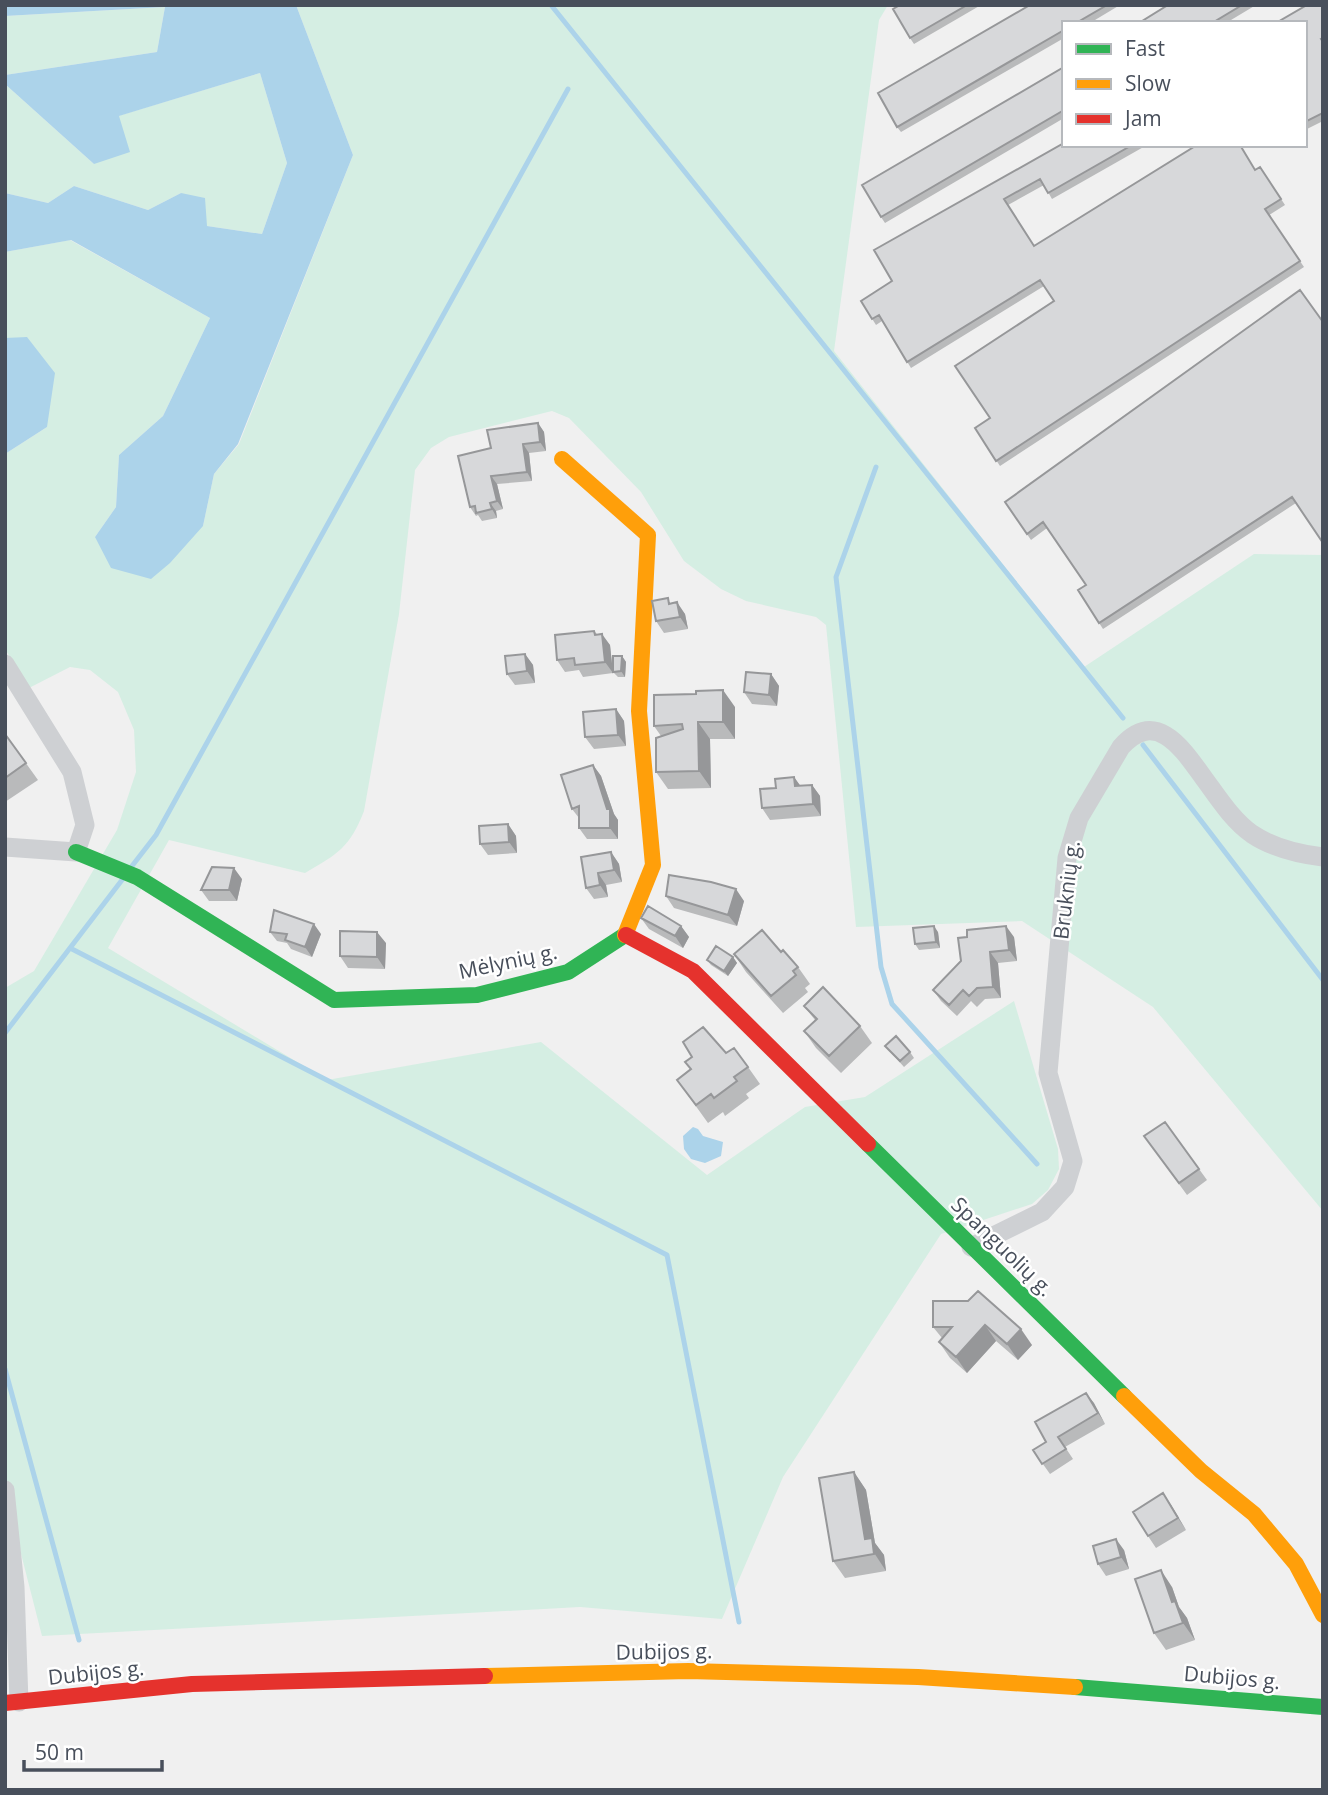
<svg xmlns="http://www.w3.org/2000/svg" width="1328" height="1795" viewBox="0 0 1328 1795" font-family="'Open Sans',sans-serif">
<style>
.green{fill:#d5eee3}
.water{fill:#acd3ea}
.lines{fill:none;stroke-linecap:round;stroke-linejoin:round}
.stream{stroke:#acd3ea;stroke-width:5}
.street{stroke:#ced0d3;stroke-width:19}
.fast{stroke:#30b455;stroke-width:16}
.slow{stroke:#ff9f0a;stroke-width:16}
.jam{stroke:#e5322d;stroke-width:16}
.wall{fill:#b9babb}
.shaded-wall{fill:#969799}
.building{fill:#d7d8da;stroke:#969799;stroke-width:2}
.labels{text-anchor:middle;stroke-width:5;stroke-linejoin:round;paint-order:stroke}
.street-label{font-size:21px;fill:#484f5b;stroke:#fff}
</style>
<rect width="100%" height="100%" fill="#f0f0f0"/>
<!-- green -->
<path class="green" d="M 296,5 L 888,5 L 879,20 L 834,351 L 1084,667 L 1254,554 L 1323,555 L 1323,1211 L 1153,1007 L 1022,921 L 856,927 L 826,625 L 816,617 L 746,601 L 721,589 L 684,561 L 641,492 L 569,418 L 552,411 L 449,437 L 431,448 L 415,470 L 399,614 L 364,811 C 350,847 338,854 305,873 L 169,840 L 108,948 L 327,1080 L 541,1042 L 707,1175 L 805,1107 L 865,1097 L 1014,1001 L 1058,1149 L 1059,1169 L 1048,1190 L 1032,1204 L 941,1234 L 783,1477 L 722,1619 L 580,1607 L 42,1636 L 5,1491 L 5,988 L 34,971 L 117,830 L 136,772 L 134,730 L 118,692 L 90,670 L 70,667 L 29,688 L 5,649 L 5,454 L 47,427 L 27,338 L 5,338 L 5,252 L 70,240 L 210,318 L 163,416 L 119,455 L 116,507 L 95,537 L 203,526 L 214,474 L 239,444 L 353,155 Z
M 165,7 L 157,52 L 5,75 L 5,16 Z
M 260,73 L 287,163 L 262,234 L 207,226 L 181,193 L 148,210 L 74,186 L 48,203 L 5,193 L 5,84 L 94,164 L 118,116 Z"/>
<!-- water -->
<path class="water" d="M 5,5 L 296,5 L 353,155 L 238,444 L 214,474 L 203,526 L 170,563 L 151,579 L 111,568 L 95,537 L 116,507 L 119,455 L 163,416 L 210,318 L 71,240 L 5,252 L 5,193 L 48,203 L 74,186 L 148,210 L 181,193 L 205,198 L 207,226 L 262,234 L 287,163 L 260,73 L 119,116 L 130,152 L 94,164 L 5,84 L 5,75 L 157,52 L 165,7 L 5,16 Z
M 27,337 L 55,373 L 47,427 L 5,454 L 5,338 Z
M 693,1127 L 698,1129 L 703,1136 L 723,1142 L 721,1156 L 705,1163 L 691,1159 L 684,1149 L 683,1136 Z"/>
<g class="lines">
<!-- stream -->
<path class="stream" d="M 551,5 L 1123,718
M 876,467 L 836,577 L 881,967 L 892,1004 L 1037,1164
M 1143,745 L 1323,980
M 132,866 L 156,835 L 568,89
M 70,948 L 667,1255 L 739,1622
M 5,1033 L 122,880
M 5,1369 L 79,1640"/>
<!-- street -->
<path class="street" d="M 5,664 L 72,772 L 85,825 L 76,852 L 5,847
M 971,1247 L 1042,1212 L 1065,1187 L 1073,1161 L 1048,1073 L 1067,858 L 1079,818 L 1121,747 C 1156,708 1182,748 1203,777 C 1217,796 1232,820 1252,834 C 1273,848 1297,854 1323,857
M 5,1490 L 15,1587 L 19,1702"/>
<!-- fast -->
<path class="fast" d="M 76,852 L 137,877 L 334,1000 L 477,995 L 568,972 L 625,935
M 868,1144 L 1124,1396
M 1075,1687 L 1323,1707"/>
<!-- slow -->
<path class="slow" d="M 562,459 L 648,535 L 639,711 L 653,865 L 625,935
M 1124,1396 L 1201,1471 L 1254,1514 L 1296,1564 L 1323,1615
M 485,1676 L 688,1671 L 918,1677 L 1075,1687"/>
<!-- jam -->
<path class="jam" d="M 626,935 L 693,971 L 868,1144
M 5,1703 L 192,1684 L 485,1676"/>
</g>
<!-- wall -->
<path class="wall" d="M 900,5 L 981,5 L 914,44 L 910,38 Z
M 1030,5 L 1120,5 L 1090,23 L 1064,23 L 1064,38 L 901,132 L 897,127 Z
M 1168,5 L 1256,5 L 1226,23 L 1139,23 Z
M 1323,5 L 1323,121 L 1305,130 L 1305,23 Z
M 1064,67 L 1064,118 L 885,223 L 881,217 Z
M 1064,145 L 1147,145 L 1052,199 L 1044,185 L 1008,205 L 1034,246 L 1255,170 L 1260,167 L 1285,205 L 1269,215 L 1304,267 L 1000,466 L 975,428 L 990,418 L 1054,301 L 1044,286 L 911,368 L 882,321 L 876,325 L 861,301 L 892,281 Z
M 1323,322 L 1296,503 L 1103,629 L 1078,590 L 1086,585 L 1047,528 L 1031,540 L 1005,502 Z
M 538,423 L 544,432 L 546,451 L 529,453 L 532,481 L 497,484 L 503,509 L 496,511 L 497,518 L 482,521 L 478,515 L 476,516 L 470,507 L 491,448 Z
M 671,603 L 685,614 L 688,629 L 664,633 L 656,621 Z
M 594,631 L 597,634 L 610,645 L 613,673 L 583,677 L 579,670 L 565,672 L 557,660 Z
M 525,654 L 533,665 L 535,683 L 515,685 L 507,674 Z
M 622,656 L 626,662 L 625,677 L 618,677 L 613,672 Z
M 771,674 L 779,686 L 777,706 L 752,704 L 744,692 Z
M 735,707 L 735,739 L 710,739 L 711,788 L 668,789 L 656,772 L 661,736 L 654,726 Z
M 616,709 L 624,721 L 626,746 L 594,749 L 585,737 Z
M 5,734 L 38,780 L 5,802 Z
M 593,765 L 601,776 L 614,814 L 618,820 L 618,839 L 587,839 L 579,828 L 579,818 L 572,809 Z
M 794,777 L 800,786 L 812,785 L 820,796 L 821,816 L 770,820 L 762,808 L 776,788 Z
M 508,824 L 516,836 L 517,853 L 488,855 L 480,844 Z
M 611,852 L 619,864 L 622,882 L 606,885 L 608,897 L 594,899 L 586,888 Z
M 242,879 L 237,901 L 209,901 L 201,890 Z
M 666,896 L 744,901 L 737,926 L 674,908 Z
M 641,918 L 681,926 L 689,937 L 683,948 L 649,929 Z
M 270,932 L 321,934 L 312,957 L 291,949 L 287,943 L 277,941 Z
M 938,932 L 940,948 L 919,950 L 915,944 Z
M 1014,937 L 1017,961 L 998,963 L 1001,998 L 985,999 L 977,1007 L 971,1001 L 957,1016 L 941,1001 L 933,990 L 961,961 Z
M 386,943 L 385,969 L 348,968 L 340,956 Z
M 781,952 L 798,967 L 810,984 L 805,988 L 808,992 L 783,1013 L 746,972 L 734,954 Z
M 733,957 L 737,963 L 728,976 L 711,965 L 707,960 Z
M 804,1006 L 860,1026 L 872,1043 L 841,1073 L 816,1048 L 804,1031 L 815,1020 Z
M 885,1046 L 910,1052 L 914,1058 L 904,1067 Z
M 726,1053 L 748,1067 L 760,1084 L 746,1094 L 749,1098 L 725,1116 L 723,1112 L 708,1123 L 677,1080 L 690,1069 Z
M 1165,1122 L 1207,1180 L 1187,1195 L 1144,1136 Z
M 933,1301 L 1032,1345 L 1018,1360 L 996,1341 L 967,1373 L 950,1358 L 939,1342 L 942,1338 L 933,1327 Z
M 1086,1393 L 1105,1424 L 1065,1447 L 1073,1459 L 1050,1474 L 1033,1450 L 1046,1442 Z
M 854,1472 L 866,1490 L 875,1543 L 884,1555 L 886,1571 L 845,1578 L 833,1561 Z
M 1171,1505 L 1186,1530 L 1156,1548 L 1148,1536 Z
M 1124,1550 L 1129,1569 L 1106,1576 L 1098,1564 Z
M 1172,1587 L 1179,1607 L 1187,1618 L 1195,1640 L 1166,1650 L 1154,1633 Z"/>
<!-- shaded-wall -->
<path class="shaded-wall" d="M 538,423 L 544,432 L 546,451 L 540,442 Z
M 523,444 L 529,453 L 532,481 L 527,472 Z
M 491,476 L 497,484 L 503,509 L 497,501 Z
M 490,503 L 496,511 L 497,518 L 492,509 Z
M 677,602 L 685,614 L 688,629 L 680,617 Z
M 602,634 L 610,645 L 613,673 L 605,662 Z
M 525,654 L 533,665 L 535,683 L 527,671 Z
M 622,656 L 626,662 L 625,677 L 621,671 Z
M 771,674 L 779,686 L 777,706 L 769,695 Z
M 723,690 L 735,707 L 735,739 L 723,722 Z
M 616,709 L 624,721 L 626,746 L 618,735 Z
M 698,722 L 710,739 L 711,788 L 699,771 Z
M 593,765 L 601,776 L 614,814 L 618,820 L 618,839 L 610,828 L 607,809 Z
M 794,777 L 802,788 L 795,786 Z
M 812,785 L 820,796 L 821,816 L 813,804 Z
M 508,824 L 516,836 L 517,853 L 509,842 Z
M 611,852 L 619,864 L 622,882 L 614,870 Z
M 234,868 L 242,879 L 237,901 L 229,890 Z
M 598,873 L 606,885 L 608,897 L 600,885 Z
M 736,889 L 744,901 L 737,926 L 728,915 Z
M 314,924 L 321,934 L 312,957 L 305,947 Z
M 681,926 L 689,937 L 683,948 L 675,936 Z
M 934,926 L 938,932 L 940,948 L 936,942 Z
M 1006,926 L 1014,937 L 1017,961 L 1009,950 Z
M 377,932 L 386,943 L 385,969 L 377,957 Z
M 990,952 L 998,963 L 1001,998 L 993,987 Z
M 733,957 L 737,963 L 728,976 L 724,971 Z
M 985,1325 L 996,1341 L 967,1373 L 956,1357 Z
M 1021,1329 L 1032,1345 L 1018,1360 L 1007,1344 Z
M 1086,1393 L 1094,1403 L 1105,1424 L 1098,1413 Z
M 854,1472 L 866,1490 L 875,1543 L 884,1555 L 886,1571 L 865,1539 Z
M 1163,1493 L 1171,1505 L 1186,1530 L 1178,1518 Z
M 1116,1539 L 1124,1550 L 1129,1569 L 1121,1557 Z
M 1161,1570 L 1172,1587 L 1179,1607 L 1187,1618 L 1195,1640 L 1183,1623 L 1172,1602 Z"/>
<!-- building -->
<path class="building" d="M 900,5 L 967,5 L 910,38 L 893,9 Z
M 1030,5 L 1107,5 L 1076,23 L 1064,23 L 1064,30 L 897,127 L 878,93 Z
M 1168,5 L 1242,5 L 1212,23 L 1139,23 Z
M 1307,5 L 1323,5 L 1323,38 L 1321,39 L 1323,42 L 1323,113 L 1305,122 L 1305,23 L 1276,23 Z
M 1064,67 L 1064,110 L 881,217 L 862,185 Z
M 1064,143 L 1064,145 L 1132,145 L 1048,193 L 1040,179 L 1004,199 L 1034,246 L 1197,145 L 1240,145 L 1255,170 L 1260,167 L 1281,199 L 1265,209 L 1300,261 L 996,461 L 975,428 L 990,418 L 955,366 L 1054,301 L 1040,280 L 907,362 L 879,315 L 872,319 L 861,301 L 892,281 L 874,250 Z
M 1300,290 L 1323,322 L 1323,543 L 1292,497 L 1099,623 L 1078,590 L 1086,585 L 1043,522 L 1027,534 L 1005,502 Z
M 538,423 L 540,442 L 523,444 L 527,472 L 491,476 L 497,501 L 490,503 L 492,509 L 476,513 L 475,506 L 470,507 L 458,456 L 491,448 L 487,430 Z
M 668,598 L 669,604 L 677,602 L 680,617 L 656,621 L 652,601 Z
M 594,631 L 595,635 L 602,634 L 605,662 L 575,665 L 574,658 L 557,660 L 555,635 Z
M 525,654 L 527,671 L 507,674 L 505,656 Z
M 613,656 L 622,656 L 621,671 L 613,672 Z
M 746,672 L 771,674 L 769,695 L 744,692 Z
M 723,690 L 723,722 L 698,722 L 699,771 L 656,772 L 656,738 L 683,729 L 682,724 L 654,726 L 654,695 L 696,694 L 696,691 Z
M 616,709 L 618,735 L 585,737 L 583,712 Z
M 5,734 L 26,763 L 5,778 Z
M 593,765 L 607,809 L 610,809 L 610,828 L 579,828 L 579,806 L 572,809 L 561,775 Z
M 794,777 L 795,786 L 812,785 L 813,804 L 762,808 L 760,789 L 776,788 L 775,779 Z
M 508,824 L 509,842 L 480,844 L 479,826 Z
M 611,852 L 614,870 L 598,873 L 600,885 L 586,888 L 581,857 Z
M 212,867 L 234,868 L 229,890 L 201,890 Z
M 669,875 L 711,882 L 736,889 L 728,915 L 666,896 Z
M 648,906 L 681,926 L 675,936 L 641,918 Z
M 274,910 L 314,924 L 305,947 L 285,940 L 287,934 L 270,932 Z
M 934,926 L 936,942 L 915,944 L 913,928 Z
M 1006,926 L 1009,950 L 990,952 L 993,987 L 977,988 L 969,996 L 963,990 L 949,1005 L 933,990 L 961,961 L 958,938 L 967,937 L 967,930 Z
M 762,930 L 781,952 L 783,950 L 798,967 L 793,971 L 796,975 L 771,996 L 734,954 Z
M 340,931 L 377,932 L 377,957 L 340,956 Z
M 716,946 L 733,957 L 724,971 L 707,960 Z
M 823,987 L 860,1026 L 829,1056 L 804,1031 L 817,1019 L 804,1006 Z
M 703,1027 L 726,1053 L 734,1048 L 748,1067 L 734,1077 L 737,1081 L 714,1098 L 711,1094 L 696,1105 L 677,1080 L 691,1069 L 685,1062 L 692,1057 L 683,1042 Z
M 896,1036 L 910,1052 L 900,1061 L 885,1046 Z
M 1165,1122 L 1199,1169 L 1179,1183 L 1144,1136 Z
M 978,1291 L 1021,1329 L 1007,1344 L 985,1325 L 956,1357 L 939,1342 L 952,1327 L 933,1327 L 933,1301 L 968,1301 Z
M 1086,1393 L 1098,1413 L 1058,1437 L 1066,1449 L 1042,1464 L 1033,1450 L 1046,1442 L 1035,1422 Z
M 854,1472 L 865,1539 L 872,1538 L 874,1554 L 833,1561 L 819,1478 Z
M 1163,1493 L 1178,1518 L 1148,1536 L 1133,1512 Z
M 1116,1539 L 1121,1557 L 1098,1564 L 1093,1546 Z
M 1161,1570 L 1172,1602 L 1175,1601 L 1183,1623 L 1154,1633 L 1135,1579 Z"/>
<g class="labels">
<!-- street labels -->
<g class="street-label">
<text transform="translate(1067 890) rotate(-83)" y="7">Bruknių g.</text>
<text transform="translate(508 962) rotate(-12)" y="7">Mėlynių g.</text>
<text transform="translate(1002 1247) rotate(44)" y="7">Spanguolių g.</text>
<text transform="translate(664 1652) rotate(-1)" y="7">Dubijos g.</text>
<text transform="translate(96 1673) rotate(-6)" y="7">Dubijos g.</text>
<text transform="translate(1232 1678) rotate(5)" y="7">Dubijos g.</text>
</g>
</g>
<!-- border -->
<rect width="1328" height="1795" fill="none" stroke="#484f5b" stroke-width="14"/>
<!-- legend -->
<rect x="1062" y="21" width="245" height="126" fill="#ffffff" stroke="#b6b9bd" stroke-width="2"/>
<rect x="1076" y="44" width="35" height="10" fill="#30b455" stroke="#b6b9bd" stroke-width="2"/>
<text x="1125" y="56" font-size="21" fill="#484f5b">Fast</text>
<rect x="1076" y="79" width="35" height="10" fill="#ff9f0a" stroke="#b6b9bd" stroke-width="2"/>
<text x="1125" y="91" font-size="21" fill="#484f5b">Slow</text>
<rect x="1076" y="114" width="35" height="10" fill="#e5322d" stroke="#b6b9bd" stroke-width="2"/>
<text x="1125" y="126" font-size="21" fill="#484f5b">Jam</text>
<!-- scale -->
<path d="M24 1760v10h138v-10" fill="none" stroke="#484f5b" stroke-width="3.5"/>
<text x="35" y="1760" font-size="21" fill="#484f5b" stroke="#ffffff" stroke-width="5" paint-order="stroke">50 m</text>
</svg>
